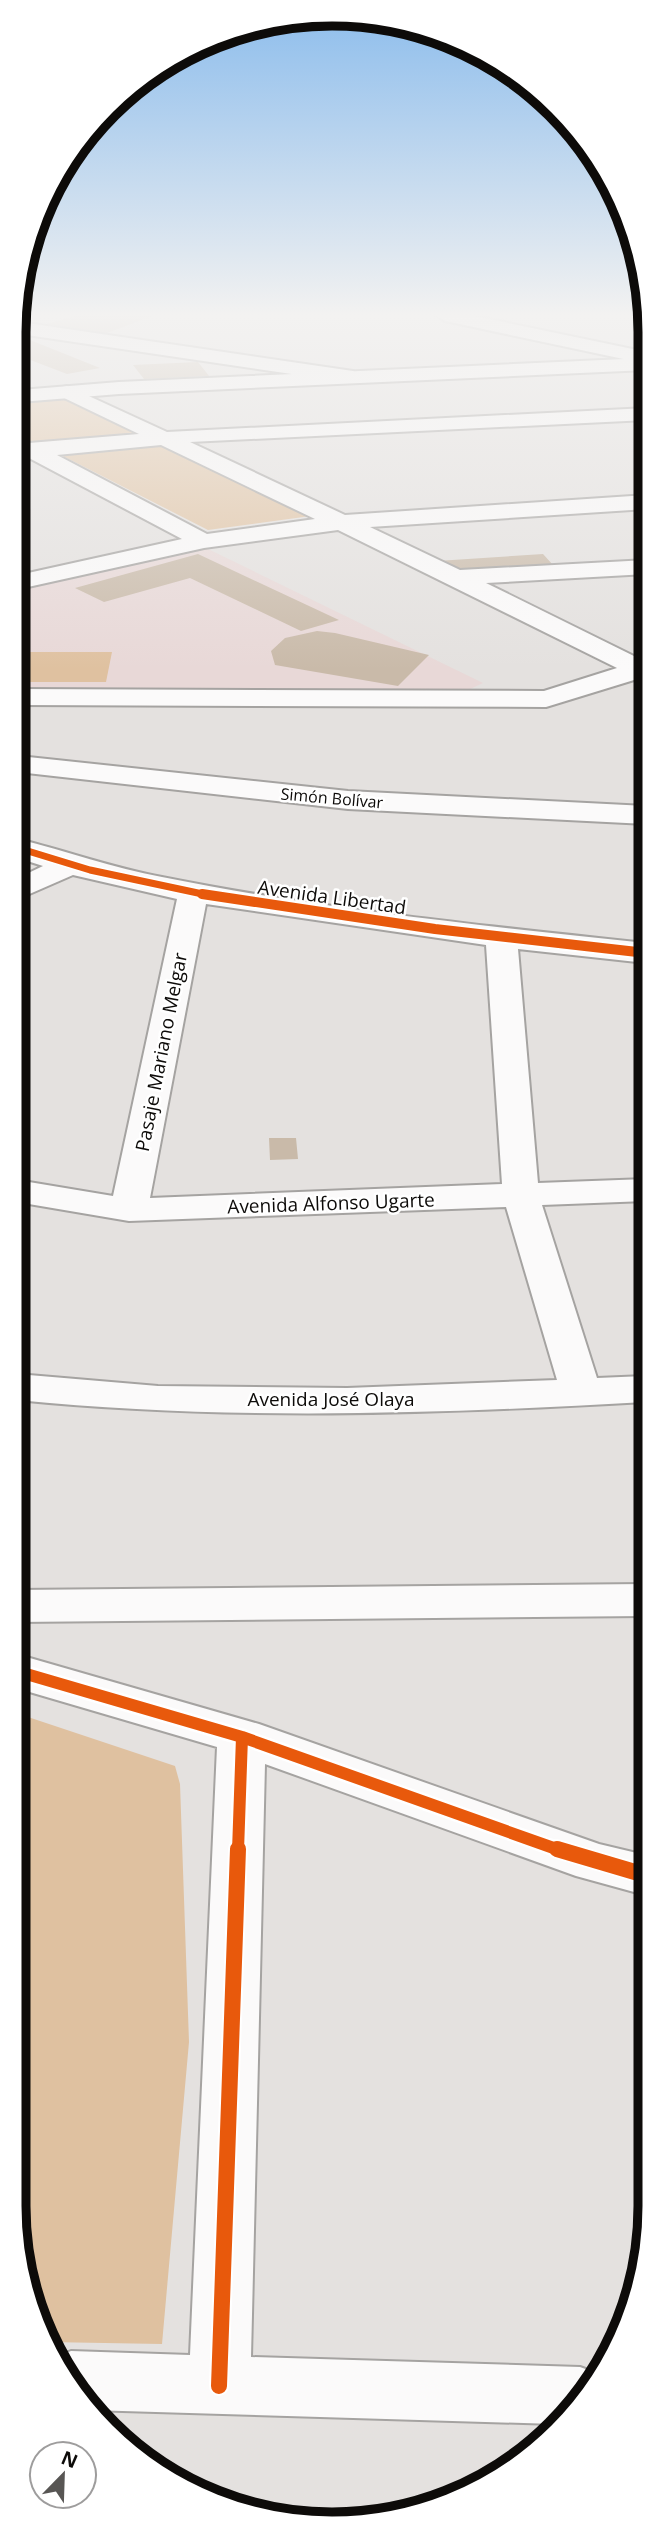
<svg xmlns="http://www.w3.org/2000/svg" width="664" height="2538" viewBox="0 0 664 2538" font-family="'Open Sans',sans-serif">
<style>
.education{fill:#e8d8d7}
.green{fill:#dfc1a0}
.building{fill:#c9baa9}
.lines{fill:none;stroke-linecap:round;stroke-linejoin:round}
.street-casing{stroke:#a5a3a1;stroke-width:4}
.secondary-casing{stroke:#a5a3a1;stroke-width:4}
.street{fill:#fbfafa;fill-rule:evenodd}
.secondary{fill:#fbfafa;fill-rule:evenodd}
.cycleway-far3-casing{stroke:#fff;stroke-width:10}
.cycleway-far2-casing{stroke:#fff;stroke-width:14}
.cycleway-far1-casing{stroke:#fff;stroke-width:17}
.cycleway-casing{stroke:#fff;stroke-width:20}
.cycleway-far3{stroke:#e8590c;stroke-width:7}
.cycleway-far2{stroke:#e8590c;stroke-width:10}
.cycleway-far1{stroke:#e8590c;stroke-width:12}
.cycleway{stroke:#e8590c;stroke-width:16}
.labels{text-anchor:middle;stroke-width:5;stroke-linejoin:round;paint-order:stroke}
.far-street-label{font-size:16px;fill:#0d0b09;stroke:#fff}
.street-label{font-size:19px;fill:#0d0b09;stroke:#fff}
.rim{fill:none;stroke:#0d0b09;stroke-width:9}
</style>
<rect width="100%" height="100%" fill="#e4e1df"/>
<!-- education -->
<path class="education" d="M 206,548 L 483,683 L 464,692 L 19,689 L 19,590 Z"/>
<!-- green -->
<path class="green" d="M 70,397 L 150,436 L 35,446 L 20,437 L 20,402 Z
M 162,442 L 318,515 L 208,530 L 55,452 Z
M 19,652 L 112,652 L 106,682 L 19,682 Z
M 16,1713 L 175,1766 L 180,1784 L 189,2042 L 162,2344 L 47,2342 L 38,2327 L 14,2206 Z"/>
<!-- building -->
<path class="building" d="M 78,315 L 155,315 L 99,336 L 36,327 Z
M 20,336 L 100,368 L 67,374 L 20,356 Z
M 198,362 L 209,376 L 144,379 L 133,365 Z
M 198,554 L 339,620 L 301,631 L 190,578 L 104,602 L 75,588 Z
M 543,554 L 553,565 L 455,571 L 437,561 Z
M 317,631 L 335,633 L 429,655 L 398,686 L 275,665 L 271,651 L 285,638 Z
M 269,1138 L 296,1138 L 298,1159 L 270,1160 Z"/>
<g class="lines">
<defs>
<path id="street" d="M 436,315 L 470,315 L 647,352 L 647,364 L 445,321 Z
M 20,322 L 353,371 L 363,377 L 353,383 L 20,334 Z
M 67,386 L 167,432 L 647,408 L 647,420 L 190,442 L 345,515 L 647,495 L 647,509 L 370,527 L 460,570 L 647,560 L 647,574 L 486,583 L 642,660 L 647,659 L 647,676 L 546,707 L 19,705 L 19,689 L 544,691 L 617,668 L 338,530 L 204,548 L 19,589 L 19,575 L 182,539 L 29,458 L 19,458 L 19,445 L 29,443 L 139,434 L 60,396 L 57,392 L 60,388 ZM 161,445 L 315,519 L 207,534 L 57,455 Z
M 19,756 L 348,791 L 646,806 L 646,824 L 348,809 L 18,772 Z
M 18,839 C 67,851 113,868 162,877 C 322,909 484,926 646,943 L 646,963 L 518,949 L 538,1183 L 646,1179 L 646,1201 L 542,1205 L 597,1378 L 645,1376 L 645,1402 C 437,1414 225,1421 17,1400 L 17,1374 L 158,1386 L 347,1388 L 557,1380 L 506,1207 L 129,1221 L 17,1202 L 17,1180 L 113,1196 L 177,899 L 73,875 L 18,899 L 18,878 L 43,866 L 18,858 ZM 206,904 L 486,945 L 502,1184 L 150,1198 Z
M 645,1584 L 645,1616 L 16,1622 L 16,1590 Z
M 16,1654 L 259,1724 L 599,1844 L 645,1855 L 645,1895 L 576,1876 L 265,1764 L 251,2357 L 580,2367 L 599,2374 L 555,2424 L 89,2410 L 56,2357 L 71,2351 L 190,2355 L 217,1747 L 16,1688 Z"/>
<path id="secondary" d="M 647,358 L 647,370 L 119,394 L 20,402 L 20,390 L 119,382 Z"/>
</defs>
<!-- street casing -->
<use href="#street" class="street-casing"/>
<!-- secondary casing -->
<use href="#secondary" class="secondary-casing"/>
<!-- street -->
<use href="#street" class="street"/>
<!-- secondary -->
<use href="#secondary" class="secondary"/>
<defs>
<path id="cycleway-far3" d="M 18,848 L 90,870 L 212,896"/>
<path id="cycleway-far2" d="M 202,894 L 435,929 L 646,953"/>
<path id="cycleway-far1" d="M 16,1671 L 242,1737 L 562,1851
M 238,1851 L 242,1737"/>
<path id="cycleway" d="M 557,1849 L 645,1875
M 219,2386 L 238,1849"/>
</defs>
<!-- cycleway-far3 casing -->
<use href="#cycleway-far3" class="cycleway-far3-casing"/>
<!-- cycleway-far2 casing -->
<use href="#cycleway-far2" class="cycleway-far2-casing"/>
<!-- cycleway-far1 casing -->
<use href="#cycleway-far1" class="cycleway-far1-casing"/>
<!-- cycleway casing -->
<use href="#cycleway" class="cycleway-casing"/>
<!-- cycleway-far3 -->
<use href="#cycleway-far3" class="cycleway-far3"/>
<!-- cycleway-far2 -->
<use href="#cycleway-far2" class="cycleway-far2"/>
<!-- cycleway-far1 -->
<use href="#cycleway-far1" class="cycleway-far1"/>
<!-- cycleway -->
<use href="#cycleway" class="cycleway"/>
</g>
<!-- sky -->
<linearGradient id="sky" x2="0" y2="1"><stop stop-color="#8bbcec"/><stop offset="0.47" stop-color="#f3f2f1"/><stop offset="1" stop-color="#f3f2f1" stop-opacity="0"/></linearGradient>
<rect width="664" height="670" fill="url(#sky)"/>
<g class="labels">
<!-- far-street labels -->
<g class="far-street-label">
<text transform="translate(332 798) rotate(5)" y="6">Simón Bolívar</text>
</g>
<!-- street labels -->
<g class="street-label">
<text transform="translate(332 897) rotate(8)" y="7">Avenida Libertad</text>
<text transform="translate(161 1052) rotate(-79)" y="7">Pasaje Mariano Melgar</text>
<text transform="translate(331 1203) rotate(-2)" y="7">Avenida Alfonso Ugarte</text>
<text x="331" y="1406">Avenida José Olaya</text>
</g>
</g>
<!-- crop -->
<path d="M0 0H664V2538H0ZM332 26H332A306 306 0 0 1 638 332V2206A306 306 0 0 1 332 2512H332A306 306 0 0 1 26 2206V332A306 306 0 0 1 332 26Z" fill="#fff" fill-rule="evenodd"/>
<path class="rim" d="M332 26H332A306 306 0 0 1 638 332V2206A306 306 0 0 1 332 2512H332A306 306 0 0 1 26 2206V332A306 306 0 0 1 332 26Z"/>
<!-- north arrow -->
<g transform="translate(63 2475) rotate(23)"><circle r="33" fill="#ffffff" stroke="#9e9d9d" stroke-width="2"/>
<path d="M0-5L12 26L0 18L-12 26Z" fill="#585654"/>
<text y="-10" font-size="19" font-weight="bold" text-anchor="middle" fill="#0d0b09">N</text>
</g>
</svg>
